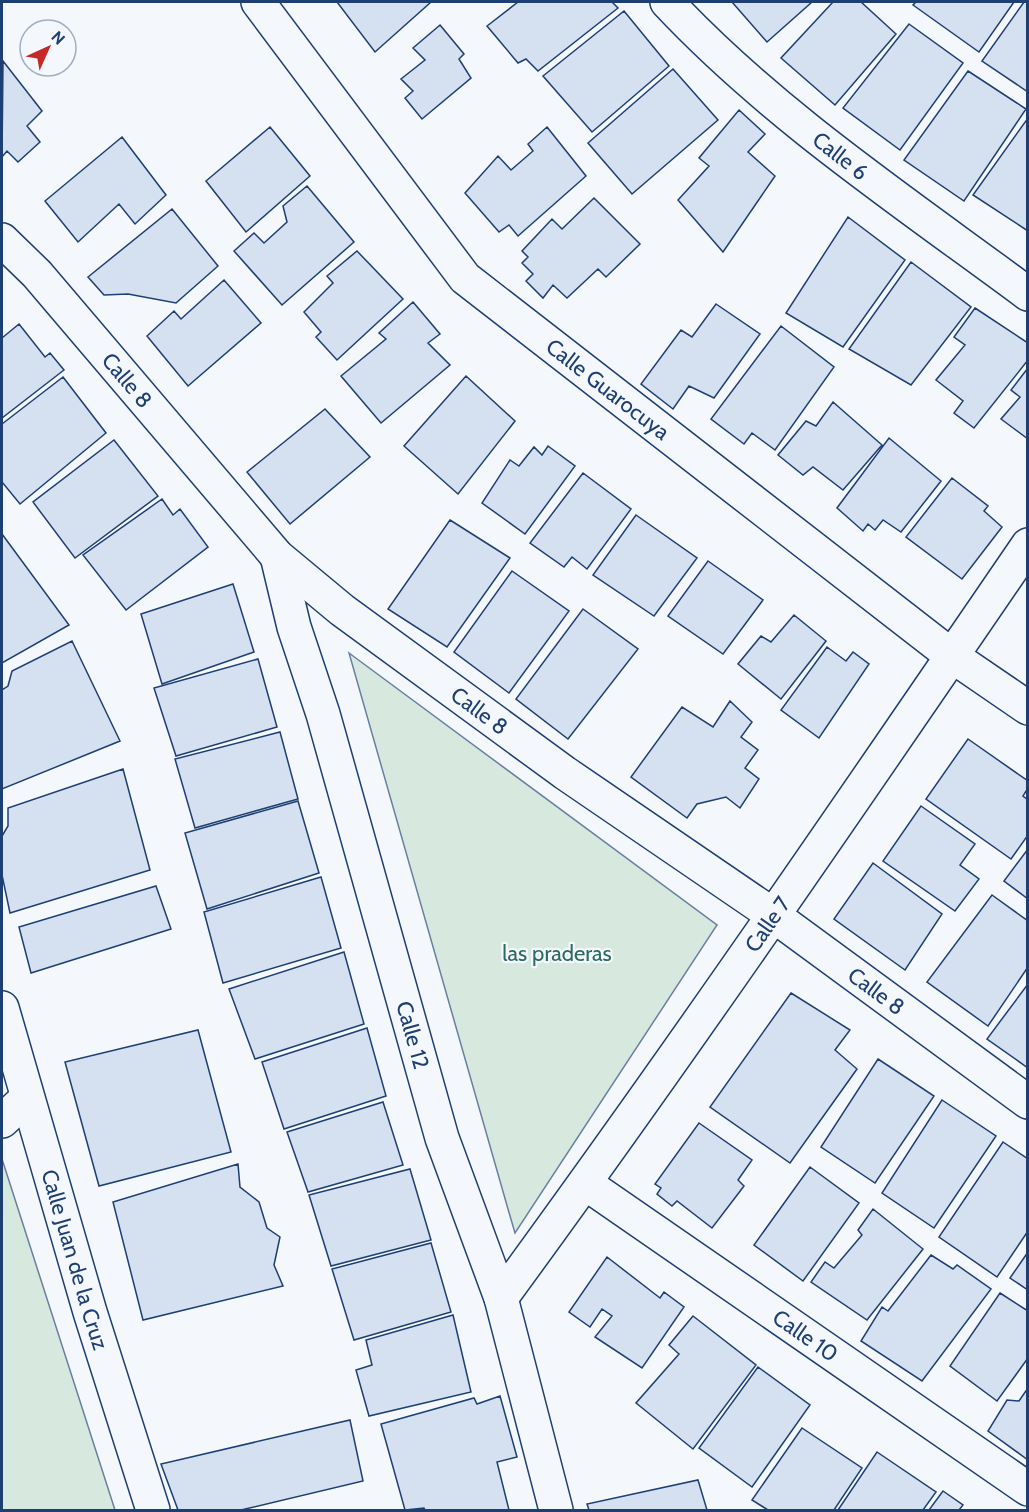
<svg xmlns="http://www.w3.org/2000/svg" width="1029" height="1512" viewBox="0 0 1029 1512" font-family="Cabin,sans-serif">
<style>
.green{fill:#d7e8df;stroke:#687fa3;stroke-width:1.5}
.building{fill:#d5e0f0;stroke:#1d3f73;stroke-width:1.5}
.lines{fill:none;stroke-linecap:round;stroke-linejoin:round}
.minor-casing{stroke:#1d3f73;stroke-width:36}
.minor{stroke:#f4f7fb;stroke-width:33}
.labels{text-anchor:middle;stroke-width:4.5;stroke-linejoin:round;paint-order:stroke}
.street-label{font-size:22px;fill:#1d3f73;stroke:#f4f7fb}
.park-label{font-size:22px;fill:#2c6c60;stroke:#f4f7fb}
</style>
<rect width="100%" height="100%" fill="#f4f7fb"/>
<!-- green -->
<path class="green" d="M 349,653 L 717,925 L 515,1233 L 508,1209 Z
M 2,1159 L 115,1510 L 2,1510 Z"/>
<!-- building -->
<path class="building" d="M 337,2 L 431,2 L 375,52 Z
M 518,2 L 612,2 L 618,8 L 538,71 L 526,59 L 518,63 L 487,26 Z
M 732,2 L 812,2 L 767,42 Z
M 833,2 L 861,2 L 896,34 L 835,105 L 781,58 Z
M 916,2 L 1014,2 L 979,52 L 913,5 Z
M 1024,2 L 1028,2 L 1028,92 L 982,61 Z
M 624,11 L 669,66 L 592,132 L 543,76 Z
M 909,24 L 963,63 L 900,150 L 843,108 Z
M 440,25 L 464,54 L 459,59 L 471,78 L 422,119 L 405,98 L 413,91 L 401,79 L 425,60 L 413,48 Z
M 3,61 L 42,111 L 27,126 L 40,142 L 18,162 L 7,151 L 2,157 Z
M 673,69 L 718,120 L 632,194 L 588,143 Z
M 968,71 L 1026,109 L 964,201 L 904,160 Z
M 739,110 L 765,134 L 748,152 L 775,176 L 723,252 L 678,200 L 709,166 L 699,158 Z
M 1028,118 L 1028,231 L 973,195 Z
M 270,127 L 310,176 L 246,232 L 206,181 Z
M 547,127 L 586,176 L 518,236 L 509,225 L 499,232 L 465,193 L 498,156 L 511,170 L 533,151 L 528,144 Z
M 122,137 L 166,195 L 135,224 L 119,204 L 78,242 L 45,201 Z
M 307,186 L 354,242 L 282,305 L 234,251 L 254,233 L 264,243 L 287,222 L 283,206 Z
M 594,198 L 640,244 L 606,277 L 598,269 L 567,298 L 553,285 L 543,298 L 526,281 L 533,274 L 522,263 L 528,257 L 522,251 L 552,219 L 562,229 Z
M 172,209 L 218,266 L 176,303 L 128,294 L 104,295 L 88,277 Z
M 848,217 L 905,260 L 843,347 L 786,313 Z
M 357,251 L 403,299 L 337,360 L 316,337 L 321,332 L 304,312 L 333,283 L 327,276 Z
M 911,262 L 971,307 L 911,385 L 849,349 Z
M 224,280 L 261,323 L 188,386 L 147,336 L 174,311 L 181,319 Z
M 413,302 L 440,334 L 428,343 L 450,365 L 381,423 L 341,376 L 386,339 L 379,333 Z
M 716,304 L 760,334 L 714,398 L 689,386 L 673,409 L 641,384 L 681,330 L 692,337 Z
M 975,308 L 1028,343 L 1028,360 L 974,428 L 954,413 L 963,401 L 936,380 L 965,345 L 954,337 Z
M 19,324 L 45,357 L 50,353 L 64,370 L 2,418 L 2,338 Z
M 781,326 L 834,367 L 775,450 L 752,433 L 744,444 L 711,419 Z
M 1028,368 L 1028,439 L 1001,419 L 1020,397 L 1011,390 Z
M 466,376 L 515,421 L 458,494 L 404,446 Z
M 63,377 L 106,433 L 20,504 L 2,482 L 2,424 Z
M 833,402 L 882,445 L 843,490 L 813,467 L 803,475 L 778,455 L 806,421 L 816,426 Z
M 325,409 L 370,457 L 290,524 L 247,472 Z
M 889,438 L 941,481 L 901,532 L 883,520 L 875,530 L 868,524 L 863,531 L 837,508 Z
M 114,440 L 158,496 L 75,558 L 33,502 Z
M 548,446 L 575,466 L 525,534 L 482,503 L 510,460 L 519,466 L 534,447 L 542,455 Z
M 583,473 L 631,509 L 587,569 L 572,557 L 564,567 L 530,543 Z
M 952,478 L 988,506 L 984,511 L 1002,527 L 962,579 L 906,537 Z
M 162,499 L 173,515 L 180,509 L 208,547 L 126,610 L 83,555 Z
M 636,515 L 697,558 L 654,616 L 593,575 Z
M 450,520 L 510,558 L 447,647 L 388,609 Z
M 2,534 L 69,625 L 2,663 Z
M 708,561 L 763,600 L 723,654 L 668,616 Z
M 512,571 L 569,611 L 509,693 L 454,652 Z
M 233,584 L 254,652 L 162,684 L 141,614 Z
M 583,609 L 638,649 L 568,739 L 516,699 Z
M 794,615 L 826,641 L 781,699 L 738,664 L 761,636 L 771,642 Z
M 72,641 L 120,741 L 2,789 L 2,690 L 8,686 L 12,671 Z
M 827,647 L 846,661 L 853,652 L 869,664 L 819,738 L 781,710 Z
M 258,659 L 277,727 L 176,756 L 154,688 Z
M 730,701 L 752,722 L 741,737 L 758,750 L 745,768 L 759,779 L 740,808 L 726,797 L 697,804 L 687,818 L 631,777 L 682,707 L 713,727 Z
M 280,732 L 298,799 L 195,828 L 175,759 Z
M 968,739 L 1028,781 L 1028,788 L 1023,796 L 1028,800 L 1028,835 L 1011,859 L 926,799 Z
M 123,769 L 150,870 L 10,913 L 2,875 L 2,836 L 8,826 L 8,808 Z
M 298,801 L 319,873 L 207,909 L 185,833 Z
M 921,806 L 975,844 L 960,865 L 979,879 L 955,911 L 883,861 Z
M 1028,849 L 1028,899 L 1004,881 Z
M 873,863 L 942,914 L 905,970 L 834,919 Z
M 321,877 L 341,948 L 223,983 L 204,912 Z
M 156,886 L 171,929 L 31,973 L 19,927 Z
M 992,895 L 1028,921 L 1028,967 L 988,1026 L 927,982 Z
M 344,952 L 364,1024 L 255,1059 L 229,989 Z
M 1028,984 L 1028,1068 L 987,1039 Z
M 791,993 L 850,1030 L 835,1050 L 857,1069 L 790,1163 L 710,1107 Z
M 367,1028 L 386,1096 L 284,1129 L 262,1062 Z
M 198,1030 L 231,1152 L 99,1186 L 65,1062 Z
M 878,1059 L 934,1096 L 875,1183 L 821,1147 Z
M 942,1100 L 996,1136 L 934,1228 L 882,1193 Z
M 383,1102 L 403,1165 L 308,1192 L 287,1132 Z
M 699,1123 L 752,1160 L 738,1180 L 744,1186 L 712,1228 L 677,1201 L 672,1206 L 657,1194 L 661,1188 L 655,1184 Z
M 1003,1142 L 1028,1159 L 1028,1231 L 997,1277 L 939,1237 Z
M 238,1164 L 240,1187 L 259,1202 L 267,1228 L 280,1237 L 274,1265 L 283,1286 L 143,1320 L 113,1202 Z
M 810,1167 L 859,1203 L 803,1281 L 754,1245 Z
M 410,1169 L 431,1240 L 331,1266 L 309,1195 Z
M 873,1209 L 923,1249 L 867,1320 L 811,1282 L 825,1262 L 834,1268 L 862,1235 L 858,1230 Z
M 431,1243 L 451,1312 L 354,1340 L 332,1269 Z
M 1028,1252 L 1028,1290 L 1010,1278 Z
M 931,1255 L 953,1269 L 957,1265 L 991,1289 L 922,1381 L 861,1341 L 882,1307 L 888,1311 Z
M 607,1257 L 660,1298 L 664,1292 L 684,1307 L 642,1368 L 595,1337 L 612,1316 L 602,1309 L 590,1327 L 569,1312 Z
M 1000,1293 L 1028,1311 L 1028,1358 L 997,1401 L 950,1366 Z
M 453,1315 L 471,1392 L 369,1416 L 356,1370 L 372,1365 L 366,1340 Z
M 693,1316 L 756,1365 L 693,1449 L 636,1403 L 679,1354 L 669,1345 Z
M 758,1367 L 810,1405 L 752,1487 L 699,1448 Z
M 1028,1388 L 1028,1460 L 988,1431 L 1007,1400 L 1019,1401 Z
M 500,1396 L 517,1457 L 497,1462 L 509,1510 L 425,1510 L 424,1508 L 405,1510 L 381,1424 L 474,1398 L 477,1404 Z
M 350,1420 L 363,1481 L 241,1510 L 178,1510 L 161,1464 Z
M 802,1428 L 862,1468 L 834,1510 L 768,1510 L 752,1500 Z
M 877,1452 L 936,1492 L 923,1510 L 838,1510 Z
M 698,1480 L 707,1510 L 589,1510 L 587,1504 Z
M 943,1491 L 963,1505 L 959,1510 L 929,1510 Z"/>
<g class="lines">
<defs>
<g id="minor">
<path id="s1" d="M 258,2 L 465,278 L 952,656 L 1028,708"/>
<path id="s2" d="M 667,2 C 773,115 904,202 1028,294"/>
<path id="s3" d="M 2,240 L 37,274 L 277,556 L 342,610 L 565,773 L 773,915 L 1028,1102"/>
<path id="s4" d="M 277,556 L 294,627 L 323,714 L 442,1138 L 501,1298 L 556,1510"/>
<path id="s5" d="M 2,1008 L 90,1312 L 153,1510"/>
<path d="M 2,1121 L 27,1098"/>
<path id="s6" d="M 585,1183 L 1028,1489"/>
<path id="s7" d="M 501,1298 C 682,1051 855,798 1028,545"/>
</g>
</defs>
<!-- minor casing -->
<use href="#minor" class="minor-casing"/>
<!-- minor -->
<use href="#minor" class="minor"/>
</g>
<g class="labels">
<!-- street labels -->
<g class="street-label">
<text dy="8" stroke="none"><textPath href="#s2" startOffset="232">Calle 6</textPath></text>
<text dy="8" stroke="none"><textPath href="#s3" startOffset="188">Calle 8</textPath></text>
<text dy="8" stroke="none"><textPath href="#s1" startOffset="526">Calle Guarocuya</textPath></text>
<text dy="8" stroke="none"><textPath href="#s3" startOffset="674">Calle 8</textPath></text>
<text dy="8" stroke="none"><textPath href="#s7" startOffset="459">Calle 7</textPath></text>
<text dy="8" stroke="none"><textPath href="#s3" startOffset="1160">Calle 8</textPath></text>
<text dy="8" stroke="none"><textPath href="#s4" startOffset="498">Calle 12</textPath></text>
<text dy="8" stroke="none"><textPath href="#s5" startOffset="262">Calle Juan de la Cruz</textPath></text>
<text dy="8" stroke="none"><textPath href="#s6" startOffset="268">Calle 10</textPath></text>
</g>
<!-- park labels -->
<g class="park-label">
<text x="557" y="961">las praderas</text>
</g>
</g>
<!-- border -->
<rect width="1029" height="1512" fill="none" stroke="#1d3f73" stroke-width="6"/>
<!-- north arrow -->
<g transform="translate(48 48) rotate(45)"><circle r="28" fill="#f4f7fb" stroke="#9eadc5" stroke-width="1.5"/>
<path d="M0-4.5L10 22L0 15L-10 22Z" fill="#c62828"/>
<text y="-9" font-size="16" font-weight="bold" text-anchor="middle" fill="#1d3f73">N</text>
</g>
</svg>
